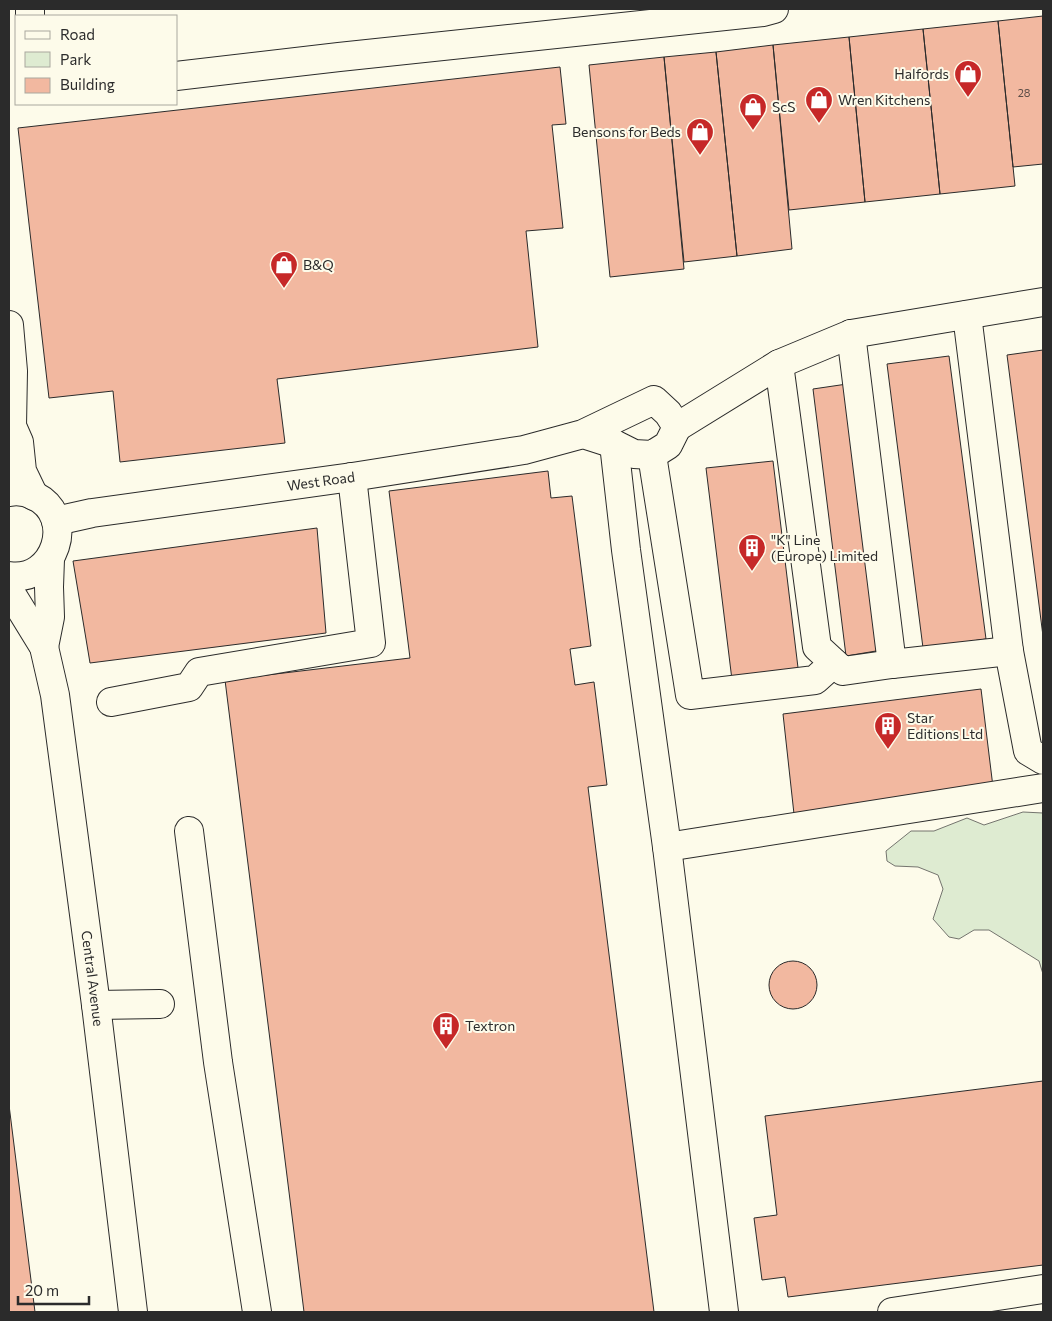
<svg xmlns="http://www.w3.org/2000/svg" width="1052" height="1321" viewBox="0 0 1052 1321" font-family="Commissioner,sans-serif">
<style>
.green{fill:#deebd1;stroke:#74746e}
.building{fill:#f2b8a0;stroke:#2b2b2b}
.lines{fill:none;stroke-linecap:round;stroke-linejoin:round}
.minor-casing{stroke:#2b2b2b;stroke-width:30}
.minor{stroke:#fdfbea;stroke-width:28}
.labels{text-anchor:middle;stroke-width:4;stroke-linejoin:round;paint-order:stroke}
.number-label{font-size:11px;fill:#5d4e48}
.poi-label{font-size:14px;fill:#2b2b2b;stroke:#fdfbea;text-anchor:start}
.street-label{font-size:14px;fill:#2b2b2b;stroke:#fdfbea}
</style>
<rect width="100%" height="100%" fill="#fdfbea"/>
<!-- green -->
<path class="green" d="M 1023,812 L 1043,813 L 1043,974 L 1039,961 L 989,930 L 974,930 L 959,939 L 949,937 L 933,919 L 943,889 L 938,875 L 918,867 L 895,866 L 887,861 L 886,851 L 911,831 L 934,831 L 967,818 L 984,825 Z"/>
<!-- building -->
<path class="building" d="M 1043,16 L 1043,164 L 1013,167 L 998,21 Z
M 998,21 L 1015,186 L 940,194 L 923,29 Z
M 923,29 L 940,194 L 865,202 L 849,37 Z
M 849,37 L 865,202 L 789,210 L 773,45 Z
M 773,45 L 792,249 L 737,256 L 716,52 Z
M 716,52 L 737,256 L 684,262 L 664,57 Z
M 664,57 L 684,269 L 610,277 L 589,65 Z
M 560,67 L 566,124 L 552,125 L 563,228 L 526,231 L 538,347 L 277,379 L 285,443 L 120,462 L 113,391 L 49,398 L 18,128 Z
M 1043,350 L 1043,636 L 1007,355 Z
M 949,356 L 986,639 L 923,648 L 887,364 Z
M 847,384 L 882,650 L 846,656 L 813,389 Z
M 773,461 L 799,676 L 732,680 L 706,468 Z
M 548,471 L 551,498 L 572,496 L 591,646 L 570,649 L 575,685 L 594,682 L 607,785 L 588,787 L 654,1312 L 304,1312 L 225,680 L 410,658 L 389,491 Z
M 317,528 L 326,633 L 90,663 L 73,561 Z
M 981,689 L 993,787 L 794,814 L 783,714 Z
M769 985a24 24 0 1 1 48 0a24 24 0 1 1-48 0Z
M 1043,1081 L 1043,1265 L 788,1297 L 785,1277 L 762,1280 L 754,1218 L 777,1215 L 765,1116 Z
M 9,1105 L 35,1312 L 9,1312 Z"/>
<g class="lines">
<defs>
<g id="minor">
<path d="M 30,9 L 30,16"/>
<path d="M 176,76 L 339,57 L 763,12 L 774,9"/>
<path d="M 967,315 L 1009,651 L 1028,751 L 1043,760"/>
<path d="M 9,325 L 13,371 L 12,426 L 19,442 L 22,471 L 34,496"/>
<path d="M 851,334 L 892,664"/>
<path d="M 779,364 L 817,647 L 843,671 L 892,664 L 1009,651"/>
<path d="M 677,427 L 779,364 L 851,334 L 1043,302"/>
<path d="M 614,444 L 626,550 L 667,847 L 724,1312"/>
<path d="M 652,455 L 690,695 L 815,680 L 834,663"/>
<path d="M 9,492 C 18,490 27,492 35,496 C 77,517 55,583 9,576"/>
<path id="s1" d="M 56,521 L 92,513 L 352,477 L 524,450 L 583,434 L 654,400 L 668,413 L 677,427 L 668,445 L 652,455 L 634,454 L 614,444 L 583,434"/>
<path id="s2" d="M 9,590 L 44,647 L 55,695 L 96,1005 L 133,1312"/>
<path d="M 44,647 L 50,617 L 49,587 L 50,559"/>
<path d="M 111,702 L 189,687 L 199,672 L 371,643 L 352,477"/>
<path d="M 189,831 L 218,1062 L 257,1312"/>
<path d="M 667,847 L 1043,788"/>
<path d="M 96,1005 L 160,1004"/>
<path d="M 892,1312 L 1043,1289"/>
</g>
</defs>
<!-- minor casing -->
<use href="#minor" class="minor-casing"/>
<!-- minor -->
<use href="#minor" class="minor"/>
</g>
<!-- icons -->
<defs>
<symbol id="shop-pin" viewBox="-11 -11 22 30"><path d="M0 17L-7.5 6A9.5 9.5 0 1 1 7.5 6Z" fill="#c62828" stroke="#fdfbea"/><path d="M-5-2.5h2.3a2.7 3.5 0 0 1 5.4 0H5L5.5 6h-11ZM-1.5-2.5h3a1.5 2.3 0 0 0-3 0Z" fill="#fff"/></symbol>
<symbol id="building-pin" viewBox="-11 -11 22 30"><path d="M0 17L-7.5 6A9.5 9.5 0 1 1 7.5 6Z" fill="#c62828" stroke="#fdfbea"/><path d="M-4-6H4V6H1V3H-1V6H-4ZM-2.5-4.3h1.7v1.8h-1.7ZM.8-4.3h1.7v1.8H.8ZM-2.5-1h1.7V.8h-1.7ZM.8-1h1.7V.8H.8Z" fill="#fff"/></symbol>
</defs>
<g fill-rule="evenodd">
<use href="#shop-pin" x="952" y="58" width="32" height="43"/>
<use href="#shop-pin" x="803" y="84" width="32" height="43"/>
<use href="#shop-pin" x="737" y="91" width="32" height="43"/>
<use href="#shop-pin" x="684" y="116" width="32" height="43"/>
<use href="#shop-pin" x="268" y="249" width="32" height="43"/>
<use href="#building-pin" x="736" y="532" width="32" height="43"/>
<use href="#building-pin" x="872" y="710" width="32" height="43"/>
<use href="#building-pin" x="430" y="1010" width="32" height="43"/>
</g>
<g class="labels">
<!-- number labels -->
<g class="number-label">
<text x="1024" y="97">28</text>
</g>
<!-- poi labels -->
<g class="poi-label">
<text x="949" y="79" text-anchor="end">Halfords</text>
<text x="838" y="105">Wren Kitchens</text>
<text x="772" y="112">ScS</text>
<text x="681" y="137" text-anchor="end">Bensons for Beds</text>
<text x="303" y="270">B&amp;Q</text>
<text x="771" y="545">"K" Line<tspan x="771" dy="16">(Europe) Limited</tspan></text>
<text x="907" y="723">Star<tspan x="907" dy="16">Editions Ltd</tspan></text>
<text x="465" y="1031">Textron</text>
</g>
<!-- street labels -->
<g class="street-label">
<text dy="5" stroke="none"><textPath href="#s1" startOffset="268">West Road</textPath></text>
<text dy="5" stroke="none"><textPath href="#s2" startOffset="402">Central Avenue</textPath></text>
</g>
</g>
<!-- border -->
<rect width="1052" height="1321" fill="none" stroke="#2b2b2b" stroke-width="20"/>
<!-- legend -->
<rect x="15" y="15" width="162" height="90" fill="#fdfbea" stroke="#a9a89e"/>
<rect x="25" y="31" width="25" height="8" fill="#fdfbea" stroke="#a9a89e"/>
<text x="60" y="40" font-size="15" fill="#2b2b2b">Road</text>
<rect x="25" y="52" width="25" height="15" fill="#deebd1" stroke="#a9a89e"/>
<text x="60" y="65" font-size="15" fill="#2b2b2b">Park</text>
<rect x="25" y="78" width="25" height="15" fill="#f2b8a0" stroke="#a9a89e"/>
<text x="60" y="90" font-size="15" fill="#2b2b2b">Building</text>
<!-- scale -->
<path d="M18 1296v8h71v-8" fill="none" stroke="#2b2b2b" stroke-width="2.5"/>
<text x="25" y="1296" font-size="15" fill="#2b2b2b" stroke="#fdfbea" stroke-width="4" paint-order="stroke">20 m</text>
</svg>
